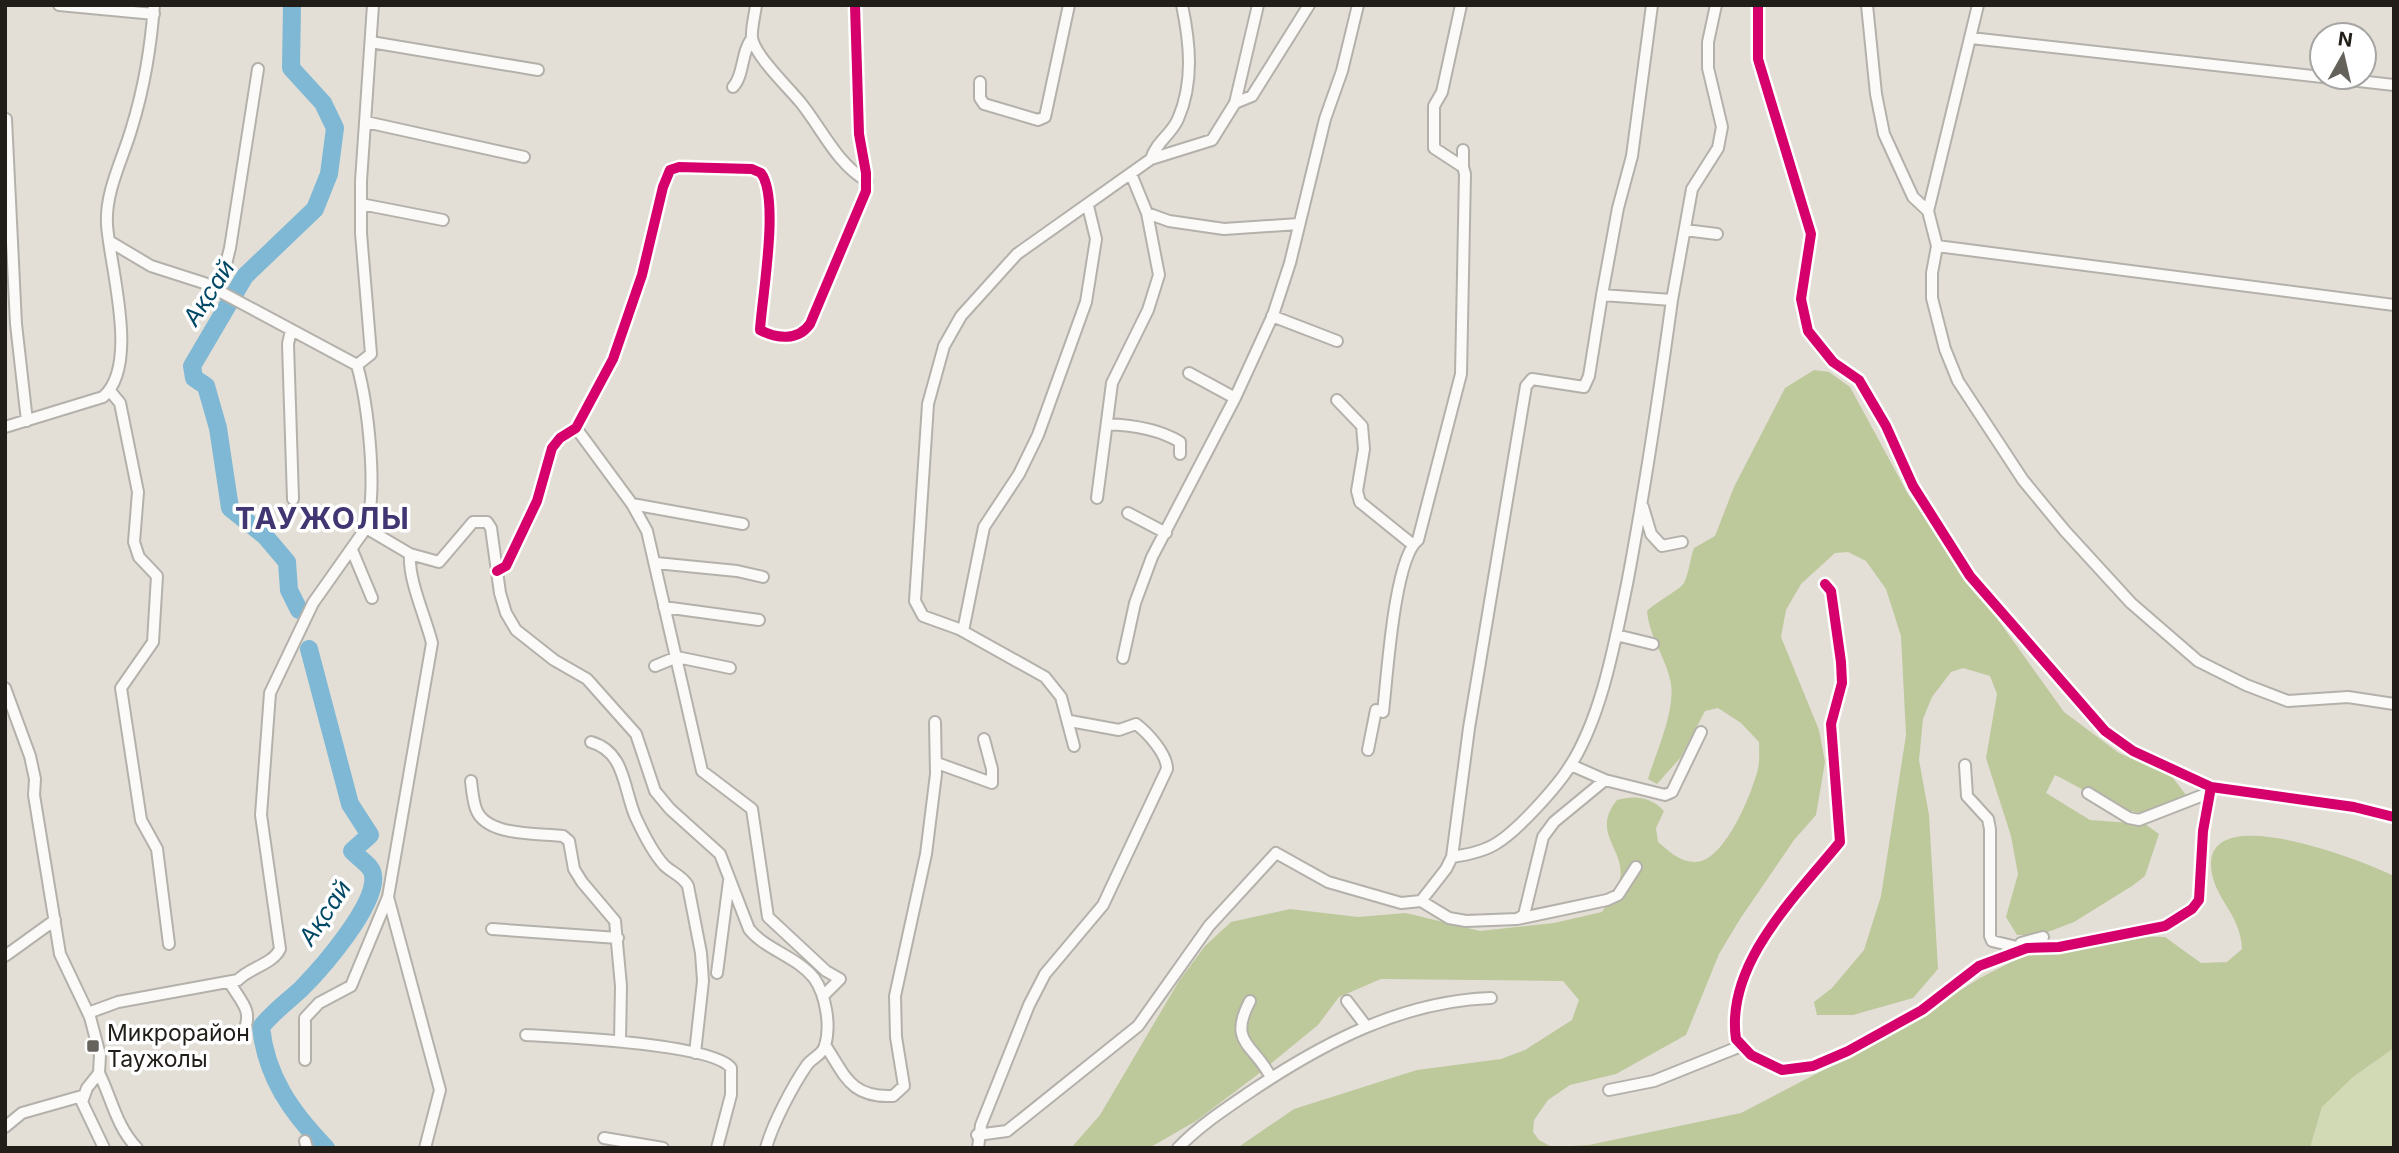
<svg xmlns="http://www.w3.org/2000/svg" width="2399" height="1153" viewBox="0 0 2399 1153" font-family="Inter,sans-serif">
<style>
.green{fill:#d1dab5}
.forest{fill:#bdc89b}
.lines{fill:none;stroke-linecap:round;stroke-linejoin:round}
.river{stroke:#7fb8d4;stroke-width:18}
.minor-casing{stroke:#b4b1ab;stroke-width:14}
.minor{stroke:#fbfaf9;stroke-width:10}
.cycleway-casing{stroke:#fff;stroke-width:15}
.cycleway{stroke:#d6006c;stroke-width:10}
.poi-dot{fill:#65615b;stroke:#fff;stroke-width:2.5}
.labels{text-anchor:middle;stroke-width:7;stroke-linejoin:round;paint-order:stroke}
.poi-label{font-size:23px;fill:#211d18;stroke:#fff;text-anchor:start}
.water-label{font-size:24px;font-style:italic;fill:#004865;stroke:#fff}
.district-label{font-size:30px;font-weight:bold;letter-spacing:2px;fill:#413672;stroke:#fff}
</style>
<rect width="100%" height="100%" fill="#e3dfd7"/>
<!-- green -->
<path class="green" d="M 2394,1048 L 2394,1148 L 2310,1148 L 2322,1107 L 2353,1077 Z"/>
<!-- forest -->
<path class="forest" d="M 1814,370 L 1829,372 L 1850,387 L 1908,494 L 2064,712 L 2119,753 L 2170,774 L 2186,795 C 2181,800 2176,808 2170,810 C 2133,825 2087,790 2055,775 L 2046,793 L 2090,820 L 2145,824 L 2159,834 L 2145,876 L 2132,886 L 2074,922 L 2040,935 L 2017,935 L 2006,917 L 2018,874 L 2011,836 L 1986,758 L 1997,694 L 1990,676 L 1963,668 L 1951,672 L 1932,697 L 1923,719 L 1919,760 L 1929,815 L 1938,969 L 1913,998 L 1853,1015 L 1817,1015 L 1814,1002 L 1832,988 L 1864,950 L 1881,896 L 1906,735 L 1901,636 L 1886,589 L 1866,561 L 1848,552 L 1835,553 L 1801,584 L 1786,610 L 1781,637 L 1819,730 L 1825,762 L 1816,815 L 1794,840 L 1740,919 L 1719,954 L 1686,1035 L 1616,1074 L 1570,1085 L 1548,1100 L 1534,1120 L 1533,1132 L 1539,1140 L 1552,1147 L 1589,1145 L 1741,1113 L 1877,1042 L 1980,978 L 2025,955 L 2128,936 L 2165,937 L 2201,963 L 2227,962 L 2242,949 C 2241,913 2212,898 2211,865 C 2210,800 2366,862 2394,876 L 2394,1048 L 2353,1077 L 2322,1107 L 2310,1148 L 1237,1148 L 1294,1109 L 1417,1070 L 1501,1059 L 1525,1050 L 1572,1020 L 1579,1000 L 1563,981 L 1381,979 L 1339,997 L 1318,1025 L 1257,1075 L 1196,1121 L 1149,1148 L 1071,1148 L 1100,1115 L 1179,981 L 1205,946 L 1231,922 L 1290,909 L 1358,917 L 1406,913 L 1480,931 L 1554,923 L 1602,912 C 1608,903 1616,892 1619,883 C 1629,850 1589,835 1617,800 C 1635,795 1651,797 1664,811 L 1656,828 L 1658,842 C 1669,851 1678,861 1694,862 C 1724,864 1752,793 1758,769 C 1760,760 1759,750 1759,742 L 1741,723 L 1718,708 L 1705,711 L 1681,757 L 1657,784 L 1648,779 C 1656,752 1675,712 1671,684 C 1667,659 1649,637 1647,611 C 1656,602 1681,589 1684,583 C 1689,573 1690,559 1694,548 L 1715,536 L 1734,487 L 1785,388 Z"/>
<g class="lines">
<!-- river -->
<path class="river" d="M 292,5 L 291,68 L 323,103 L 335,128 L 329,174 L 315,209 L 245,276 L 192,366 L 194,378 L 206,386 L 218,428 L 230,508 L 265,536 L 287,562 L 289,590 L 299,610
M 309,649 L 350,804 L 370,835 L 352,851 C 358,858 372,865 373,875 C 378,904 321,969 301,989 C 287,1002 273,1012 261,1027 C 266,1077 292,1113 326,1148"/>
<defs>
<path id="minor" d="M 59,5 L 154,14
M 756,5 C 755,14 751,29 752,38 C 755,56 789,88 801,103 C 822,129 837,164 867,181
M 1758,5 L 1758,59 L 1811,234 L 1801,299 L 1808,331 L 1833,362 L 1859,380 L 1886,426 L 1913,486 L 1970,576 L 2105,731 L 2133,751 L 2211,787 L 2354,807 L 2394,817
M 1867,5 L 1876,94 L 1884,134 L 1913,197 L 1928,211
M 1978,5 L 1928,211 L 1937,246 L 1932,273 L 1932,298 L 1945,349 L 1958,381 L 2023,480 L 2065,531 L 2131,603 L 2198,661 L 2246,685 L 2288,701 L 2348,697 L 2394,704
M 1971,38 L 2394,85
M 371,42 L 538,70
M 980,82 L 980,98 L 984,104 L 1038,120 L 1045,117 L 1069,5
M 733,87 C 744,76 741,52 752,38
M 1235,103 L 1252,96 L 1309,5
M 6,119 L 16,324 L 27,421
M 366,122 L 524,157
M 1151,159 L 1212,140 L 1235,103 L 1258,5
M 1463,167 L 1463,150
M 1131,174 L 1147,213 L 1169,221 L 1224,229 L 1298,224
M 361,204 L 443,220
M 1685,230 L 1717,234
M 109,241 L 151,266 L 204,283 L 357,365
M 1937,246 L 2394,305
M 215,289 L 223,276 L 230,248 L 258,69
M 1602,295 L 1618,208 L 1632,156 L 1652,5
M 1272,316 L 1337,341
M 291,330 L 288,344 L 293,499
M 357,365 L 371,354 L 361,233 L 361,181 L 373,5
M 1189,373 L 1235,398
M 110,391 L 120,403 L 138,492 L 134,542 L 139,557 L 157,576 L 153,642 L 121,688 L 141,820 L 157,849 L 169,944
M 1337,400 L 1362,426 L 1364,449 L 1357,491 L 1360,502 L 1412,544
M 1107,424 C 1131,425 1159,429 1180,442 L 1180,454
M 5,427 L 103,397 C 140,365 110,268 107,225 C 105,191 123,159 132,127 C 144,88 151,46 154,5
M 576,428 L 632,504 L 647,531 L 702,771 L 752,809 L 768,917 L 826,971 L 840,979 L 823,996
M 1097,498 L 1112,383 L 1148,310 L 1159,275 L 1147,213
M 632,504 L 743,524
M 1643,507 L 1651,534 L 1662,546 L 1682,542
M 1128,513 L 1166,533
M 366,528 L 410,554 L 439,562 L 473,522 L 487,522 L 491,528 L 500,593 L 506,613 L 516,630 L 554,660 L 587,679 L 636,734 L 655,791 L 670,809 L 720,854 L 749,929 C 766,950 796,956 814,978 C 826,995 831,1026 825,1046 C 822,1055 812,1058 807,1065 C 793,1085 772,1125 766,1148
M 352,550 L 372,598
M 410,554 C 408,580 425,615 432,643 L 388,897 L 440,1090 L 425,1148
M 656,563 L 737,571 L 763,577
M 497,571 L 506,566 L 537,501 L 552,448 L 560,438 L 576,428 L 613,359 L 642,275 L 663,187 L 670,170 L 679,167 L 752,169 L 761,173 C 780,198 762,297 760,330 C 777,339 798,341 810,324 L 866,191 L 866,173 L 859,134 L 855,5
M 1825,584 L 1831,591 L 1841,662 L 1842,683 L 1831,724 L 1840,842 C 1796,896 1725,964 1736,1039 L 1751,1055 L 1782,1070 L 1813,1066 L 1848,1051 L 1922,1010 L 1979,966 L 2027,948 L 2059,947 L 2165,926 L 2192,909 L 2199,900 L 2203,831 L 2211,787
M 664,607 L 759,620
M 963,631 L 984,527 L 1019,474 L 1038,435 L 1086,302 L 1096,239 L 1088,206
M 1616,635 L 1653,644
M 1123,658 L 1135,603 L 1152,557 L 1235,398 L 1273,315 L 1290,263 L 1325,119 L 1342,71 L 1358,5
M 655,666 L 677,657 L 730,668
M 5,688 L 30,756 L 35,779 L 34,795 L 60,954 L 90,1017 L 100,1055 L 99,1073 L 87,1088 L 82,1102 L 104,1148
M 591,742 C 626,752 623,789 636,818 C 643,833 652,852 664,865 C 672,873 683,876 688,886 L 701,953 L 703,981 L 695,1053
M 1074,746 L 1061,697 L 1045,677 L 959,629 L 923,616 L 915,601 L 928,404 L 944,346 L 961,316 L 1017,254 L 1151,159 C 1156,142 1171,135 1178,119 C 1194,82 1190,43 1182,5
M 1368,750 L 1376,710 L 1383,712 C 1387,679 1394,558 1418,540 L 1461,374 L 1465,174 L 1463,167 L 1434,148 L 1434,106 L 1442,92 L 1461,5
M 937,763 L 992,783 L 992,769 L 984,739
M 1571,765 L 1605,780 L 1665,795 L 1672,792 L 1701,732
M 1965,765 L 1967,796 L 1988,819 L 1990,829 L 1990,936 L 1992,941 L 2021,948
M 471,781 C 472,790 473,801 476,809 C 486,837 539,833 563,836 L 569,841 L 574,869 L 582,882 L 615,921 L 621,986 L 620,1041
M 2088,793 L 2129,818 L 2139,820 L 2211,792
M 1452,857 C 1466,855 1485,851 1497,843 C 1518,830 1557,787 1570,766 C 1602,716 1615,641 1627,584 C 1645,489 1659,395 1672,300
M 1421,901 L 1446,869 L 1452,857 L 1469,728 L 1526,386 L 1532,379 L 1584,387 L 1589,376 L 1602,295 L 1672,300 L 1692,189 L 1718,148 L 1722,127 L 1708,68 L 1708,42 L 1716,5
M 1517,919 L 1607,900 L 1618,895 L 1636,867
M 492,929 L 618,938
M 2021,943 L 2043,937
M 5,956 L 55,920
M 717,973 L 729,881
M 230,983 C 241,1002 253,1010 244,1031 L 232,1033
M 1250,1001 C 1227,1044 1255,1044 1271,1078
M 1347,1001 L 1366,1026
M 88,1013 L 118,1002 L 238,980 C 249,968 273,964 280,949 L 261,815 L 270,693 L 313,603 L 366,528 C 378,491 368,404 357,365
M 526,1035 C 562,1037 713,1044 731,1068 L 731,1095 L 717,1148
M 825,1045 C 845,1075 850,1098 893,1096 L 904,1086 L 896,1037 L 895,996 L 926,854 L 936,774 L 935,722
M 305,1060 L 305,1018 L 319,1003 L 351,986 L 388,897
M 99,1073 C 112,1099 116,1126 137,1148
M 1609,1090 L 1654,1081 L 1741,1046
M 5,1127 L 22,1113 L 82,1096
M 977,1135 L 1007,1131 L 1138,1026 L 1209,926 L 1276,853 L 1328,882 L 1401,903 L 1421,901 L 1449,918 L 1466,921 L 1517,919 L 1524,915 L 1543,837 L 1554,822 L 1605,780
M 604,1138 L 663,1148
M 305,1141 L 307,1148
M 978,1148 L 981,1125 L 1029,1005 L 1045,974 L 1103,905 L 1167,769 C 1167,754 1148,733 1136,724 L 1119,730 L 1070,721
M 1178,1148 C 1199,1126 1225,1109 1250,1092 C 1323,1043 1402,1001 1491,998"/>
</defs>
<!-- minor casing -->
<use href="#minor" class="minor-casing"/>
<!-- minor -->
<use href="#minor" class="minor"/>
<defs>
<path id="cycleway" d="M 1758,5 L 1758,59 L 1811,234 L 1801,299 L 1808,331 L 1833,362 L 1859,380 L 1886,426 L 1913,486 L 1970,576 L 2105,731 L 2133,751 L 2211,787 L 2354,807 L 2394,817
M 497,571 L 506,566 L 537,501 L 552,448 L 560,438 L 576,428 L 613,359 L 642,275 L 663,187 L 670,170 L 679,167 L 752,169 L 761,173 C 780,198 762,297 760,330 C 777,339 798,341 810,324 L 866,191 L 866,173 L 859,134 L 855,5
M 1825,584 L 1831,591 L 1841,662 L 1842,683 L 1831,724 L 1840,842 C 1796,896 1725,964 1736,1039 L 1751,1055 L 1782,1070 L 1813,1066 L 1848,1051 L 1922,1010 L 1979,966 L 2027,948 L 2059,947 L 2165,926 L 2192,909 L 2199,900 L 2203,831 L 2211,787"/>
</defs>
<!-- cycleway casing -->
<use href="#cycleway" class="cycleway-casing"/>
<!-- cycleway -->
<use href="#cycleway" class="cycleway"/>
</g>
<!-- markers -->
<rect class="poi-dot" x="86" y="1039" width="14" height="14" rx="3.5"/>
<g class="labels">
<!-- poi labels -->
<g class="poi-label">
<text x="107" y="1041">Микрорайон<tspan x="107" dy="26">Таужолы</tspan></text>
</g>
<!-- water labels -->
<g class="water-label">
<text transform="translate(209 293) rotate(-57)" y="8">Ақсай</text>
<text transform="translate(325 913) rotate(-56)" y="8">Ақсай</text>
</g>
<!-- district labels -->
<g class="district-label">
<text x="323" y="529">ТАУЖОЛЫ</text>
</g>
</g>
<!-- border -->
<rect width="2399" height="1153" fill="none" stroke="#211d18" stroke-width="14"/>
<!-- north arrow -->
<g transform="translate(2343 56) rotate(8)"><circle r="33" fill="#ffffff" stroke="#a6a5a3" stroke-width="2"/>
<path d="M0-5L12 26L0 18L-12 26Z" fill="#65615b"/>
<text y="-10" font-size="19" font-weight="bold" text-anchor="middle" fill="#211d18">N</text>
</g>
</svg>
